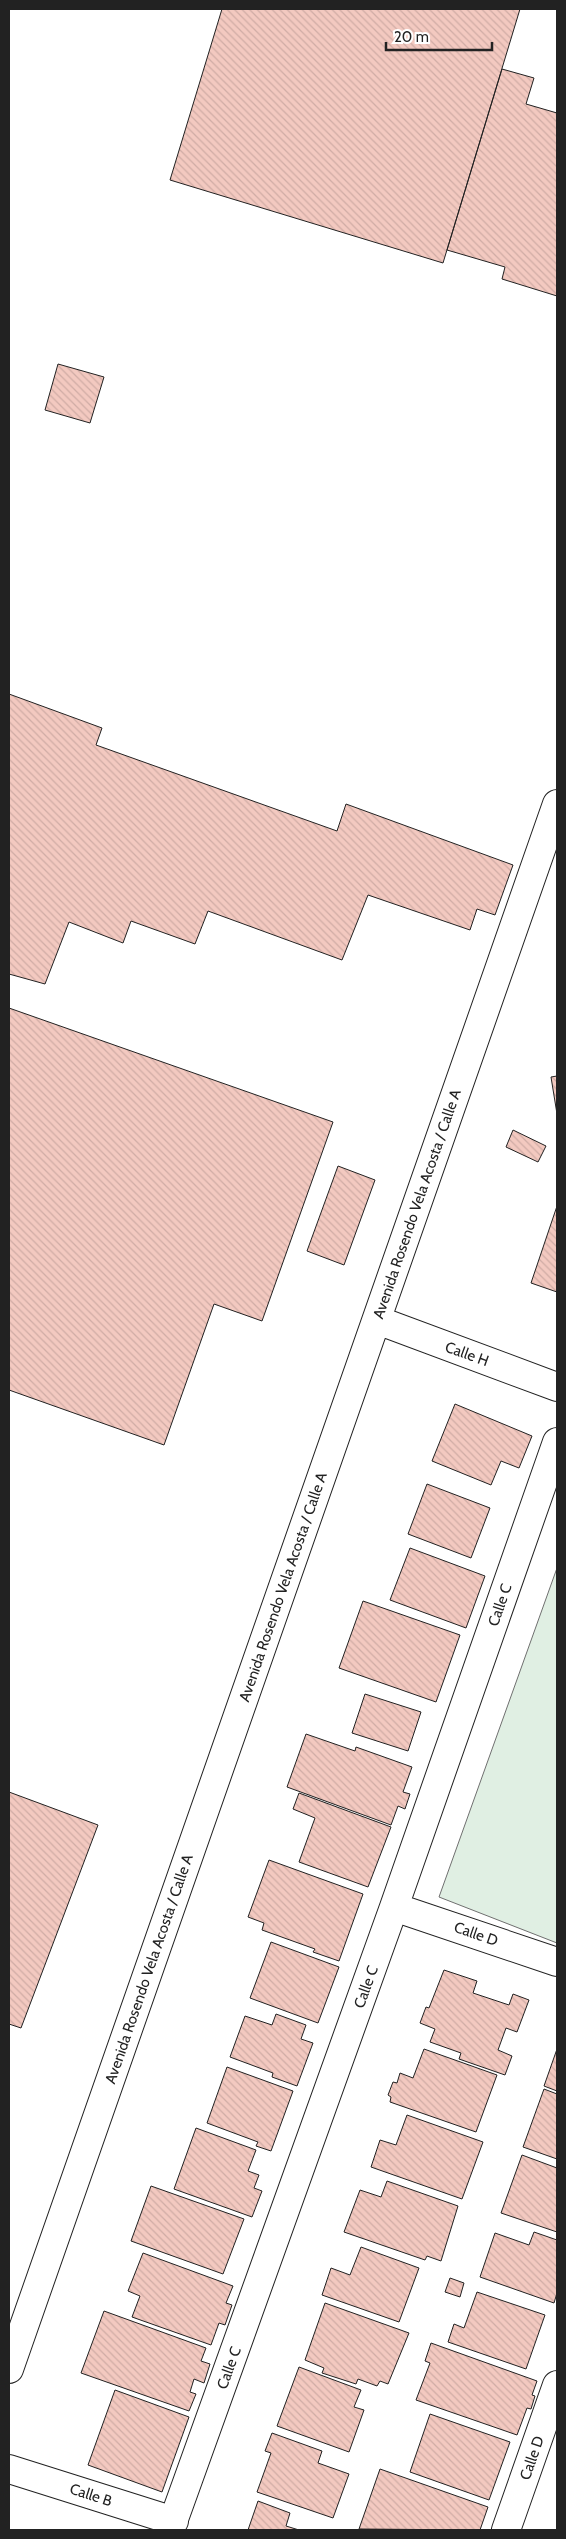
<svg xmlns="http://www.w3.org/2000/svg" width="566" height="2539" viewBox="0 0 566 2539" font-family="Cabin,sans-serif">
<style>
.park{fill:#e0efe3;stroke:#6f6f6f}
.building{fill:url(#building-back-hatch);stroke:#222}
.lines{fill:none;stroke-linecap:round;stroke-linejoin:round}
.minor-casing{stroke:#222;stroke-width:30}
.minor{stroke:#fff;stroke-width:28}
.labels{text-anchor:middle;stroke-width:4;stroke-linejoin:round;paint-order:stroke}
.street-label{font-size:15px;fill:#222;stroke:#fff}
</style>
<defs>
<pattern id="building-back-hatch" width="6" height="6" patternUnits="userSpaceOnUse" patternTransform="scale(1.25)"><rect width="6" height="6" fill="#f3c9c0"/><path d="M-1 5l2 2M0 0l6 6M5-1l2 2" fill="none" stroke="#d0aca5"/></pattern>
</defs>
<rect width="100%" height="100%" fill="#fff"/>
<!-- park -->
<path class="park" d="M 557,1568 L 557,1943 L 439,1897 Z"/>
<!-- building -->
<path class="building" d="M 222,9 L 520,9 L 443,263 L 170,180 Z
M 502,69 L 534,78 L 526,104 L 557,113 L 557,296 L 502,279 L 505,267 L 447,250 Z
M 58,364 L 104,377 L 90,423 L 45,410 Z
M 9,694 L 102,728 L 96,745 L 337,831 L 346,804 L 513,865 L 495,915 L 477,909 L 470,930 L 368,895 L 342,960 L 208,911 L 195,944 L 131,921 L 123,943 L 69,922 L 45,984 L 9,974 Z
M 9,1008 L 333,1122 L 262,1321 L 214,1304 L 164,1445 L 9,1390 Z
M 557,1076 L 557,1114 L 551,1077 Z
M 513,1130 L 546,1146 L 538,1162 L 506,1147 Z
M 338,1166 L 375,1180 L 344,1265 L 307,1251 Z
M 557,1206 L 557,1292 L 531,1283 Z
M 455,1404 L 532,1436 L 519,1468 L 501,1461 L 491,1485 L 432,1461 Z
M 427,1484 L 490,1508 L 471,1558 L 408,1534 Z
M 410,1548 L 485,1576 L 466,1628 L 390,1600 Z
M 363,1601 L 460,1635 L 436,1702 L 339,1668 Z
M 365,1694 L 421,1712 L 408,1751 L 352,1733 Z
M 306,1734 L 355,1751 L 356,1747 L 412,1767 L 403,1792 L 410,1794 L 405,1809 L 398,1806 L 391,1825 L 287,1787 Z
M 9,1792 L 98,1825 L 21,2028 L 9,2024 Z
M 299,1793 L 391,1827 L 368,1887 L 299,1862 L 315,1818 L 293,1809 Z
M 269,1860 L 363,1894 L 339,1961 L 313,1952 L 315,1949 L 262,1930 L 264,1923 L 248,1917 Z
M 271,1942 L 339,1967 L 318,2023 L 250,1998 Z
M 444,1970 L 477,1981 L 473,1993 L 509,2005 L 513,1994 L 529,2000 L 517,2032 L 506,2028 L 498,2050 L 512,2056 L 505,2075 L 459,2059 L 461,2053 L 430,2042 L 435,2029 L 420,2023 L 426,2007 L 429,2008 Z
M 276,2014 L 306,2025 L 301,2039 L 313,2043 L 297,2086 L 272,2077 L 273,2073 L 230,2057 L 245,2016 L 272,2025 Z
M 424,2049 L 497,2075 L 476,2132 L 390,2102 L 391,2097 L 388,2095 L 393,2082 L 397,2083 L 400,2073 L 413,2078 Z
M 557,2049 L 557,2091 L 544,2086 Z
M 227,2067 L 293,2091 L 271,2151 L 256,2146 L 258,2142 L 207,2123 Z
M 544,2089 L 557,2094 L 557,2159 L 523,2147 Z
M 407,2115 L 483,2142 L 462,2199 L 371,2167 L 380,2140 L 396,2145 Z
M 196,2128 L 256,2150 L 248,2171 L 259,2175 L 254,2188 L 262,2191 L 252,2217 L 174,2189 Z
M 522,2155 L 557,2168 L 557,2232 L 501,2213 Z
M 387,2181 L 458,2206 L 441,2261 L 427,2256 L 425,2260 L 344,2232 L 360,2190 L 381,2197 Z
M 151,2186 L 244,2219 L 223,2274 L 131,2241 Z
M 534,2232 L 557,2240 L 557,2293 L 554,2303 L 480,2277 L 495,2233 L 529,2245 Z
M 361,2247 L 419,2268 L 399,2322 L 322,2295 L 331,2268 L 350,2275 Z
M 143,2253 L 233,2286 L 226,2303 L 232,2305 L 225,2325 L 219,2323 L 211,2345 L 132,2317 L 140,2296 L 128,2291 Z
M 450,2278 L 464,2283 L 460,2297 L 445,2292 Z
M 477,2292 L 545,2315 L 526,2369 L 448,2342 L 454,2324 L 464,2328 Z
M 325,2303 L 409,2333 L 388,2384 L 380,2381 L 377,2386 L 358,2379 L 356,2384 L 322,2373 L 324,2368 L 305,2360 Z
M 104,2311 L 206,2348 L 201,2361 L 210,2364 L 204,2383 L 194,2379 L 190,2392 L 196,2394 L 189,2411 L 81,2373 Z
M 431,2343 L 537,2381 L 532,2395 L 535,2396 L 531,2409 L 527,2408 L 517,2435 L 416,2400 L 430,2363 L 425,2361 Z
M 299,2367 L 361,2390 L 354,2407 L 364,2410 L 349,2452 L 277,2426 Z
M 115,2390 L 189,2417 L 162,2492 L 88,2465 Z
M 430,2414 L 510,2442 L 489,2500 L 410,2472 Z
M 272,2433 L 322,2451 L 318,2463 L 349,2474 L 333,2518 L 257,2492 L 271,2453 L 265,2451 Z
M 380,2469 L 488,2507 L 480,2530 L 359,2529 Z
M 258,2501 L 290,2513 L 286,2526 L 299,2530 L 248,2530 Z"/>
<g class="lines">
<defs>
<path id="minor" d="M 377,1320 L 557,1387
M 394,1907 L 557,1962
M 9,2369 L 557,804
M 9,2469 L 174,2521
M 170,2530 L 394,1907 L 557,1442
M 506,2530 L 557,2385"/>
</defs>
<!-- minor casing -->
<use href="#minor" class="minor-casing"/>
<!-- minor -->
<use href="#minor" class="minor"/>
</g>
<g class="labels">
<!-- street labels -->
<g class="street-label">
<text transform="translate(417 1204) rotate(-71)" y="5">Avenida Rosendo Vela Acosta / Calle A</text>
<text transform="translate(467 1354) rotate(20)" y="5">Calle H</text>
<text transform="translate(283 1587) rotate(-71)" y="5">Avenida Rosendo Vela Acosta / Calle A</text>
<text transform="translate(500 1605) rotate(-71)" y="5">Calle C</text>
<text transform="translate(476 1934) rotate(19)" y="5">Calle D</text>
<text transform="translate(149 1969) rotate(-71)" y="5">Avenida Rosendo Vela Acosta / Calle A</text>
<text transform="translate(366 1987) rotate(-70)" y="5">Calle C</text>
<text transform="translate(229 2368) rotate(-70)" y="5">Calle C</text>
<text transform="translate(532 2458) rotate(-71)" y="5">Calle D</text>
<text transform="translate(91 2495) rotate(18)" y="5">Calle B</text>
</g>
</g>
<!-- border -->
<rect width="566" height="2539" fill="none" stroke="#222222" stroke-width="20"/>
<!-- scale -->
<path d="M386 42v8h106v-8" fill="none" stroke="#222222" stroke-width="2.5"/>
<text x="394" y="42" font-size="15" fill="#222222" stroke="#ffffff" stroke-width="4" paint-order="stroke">20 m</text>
</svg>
